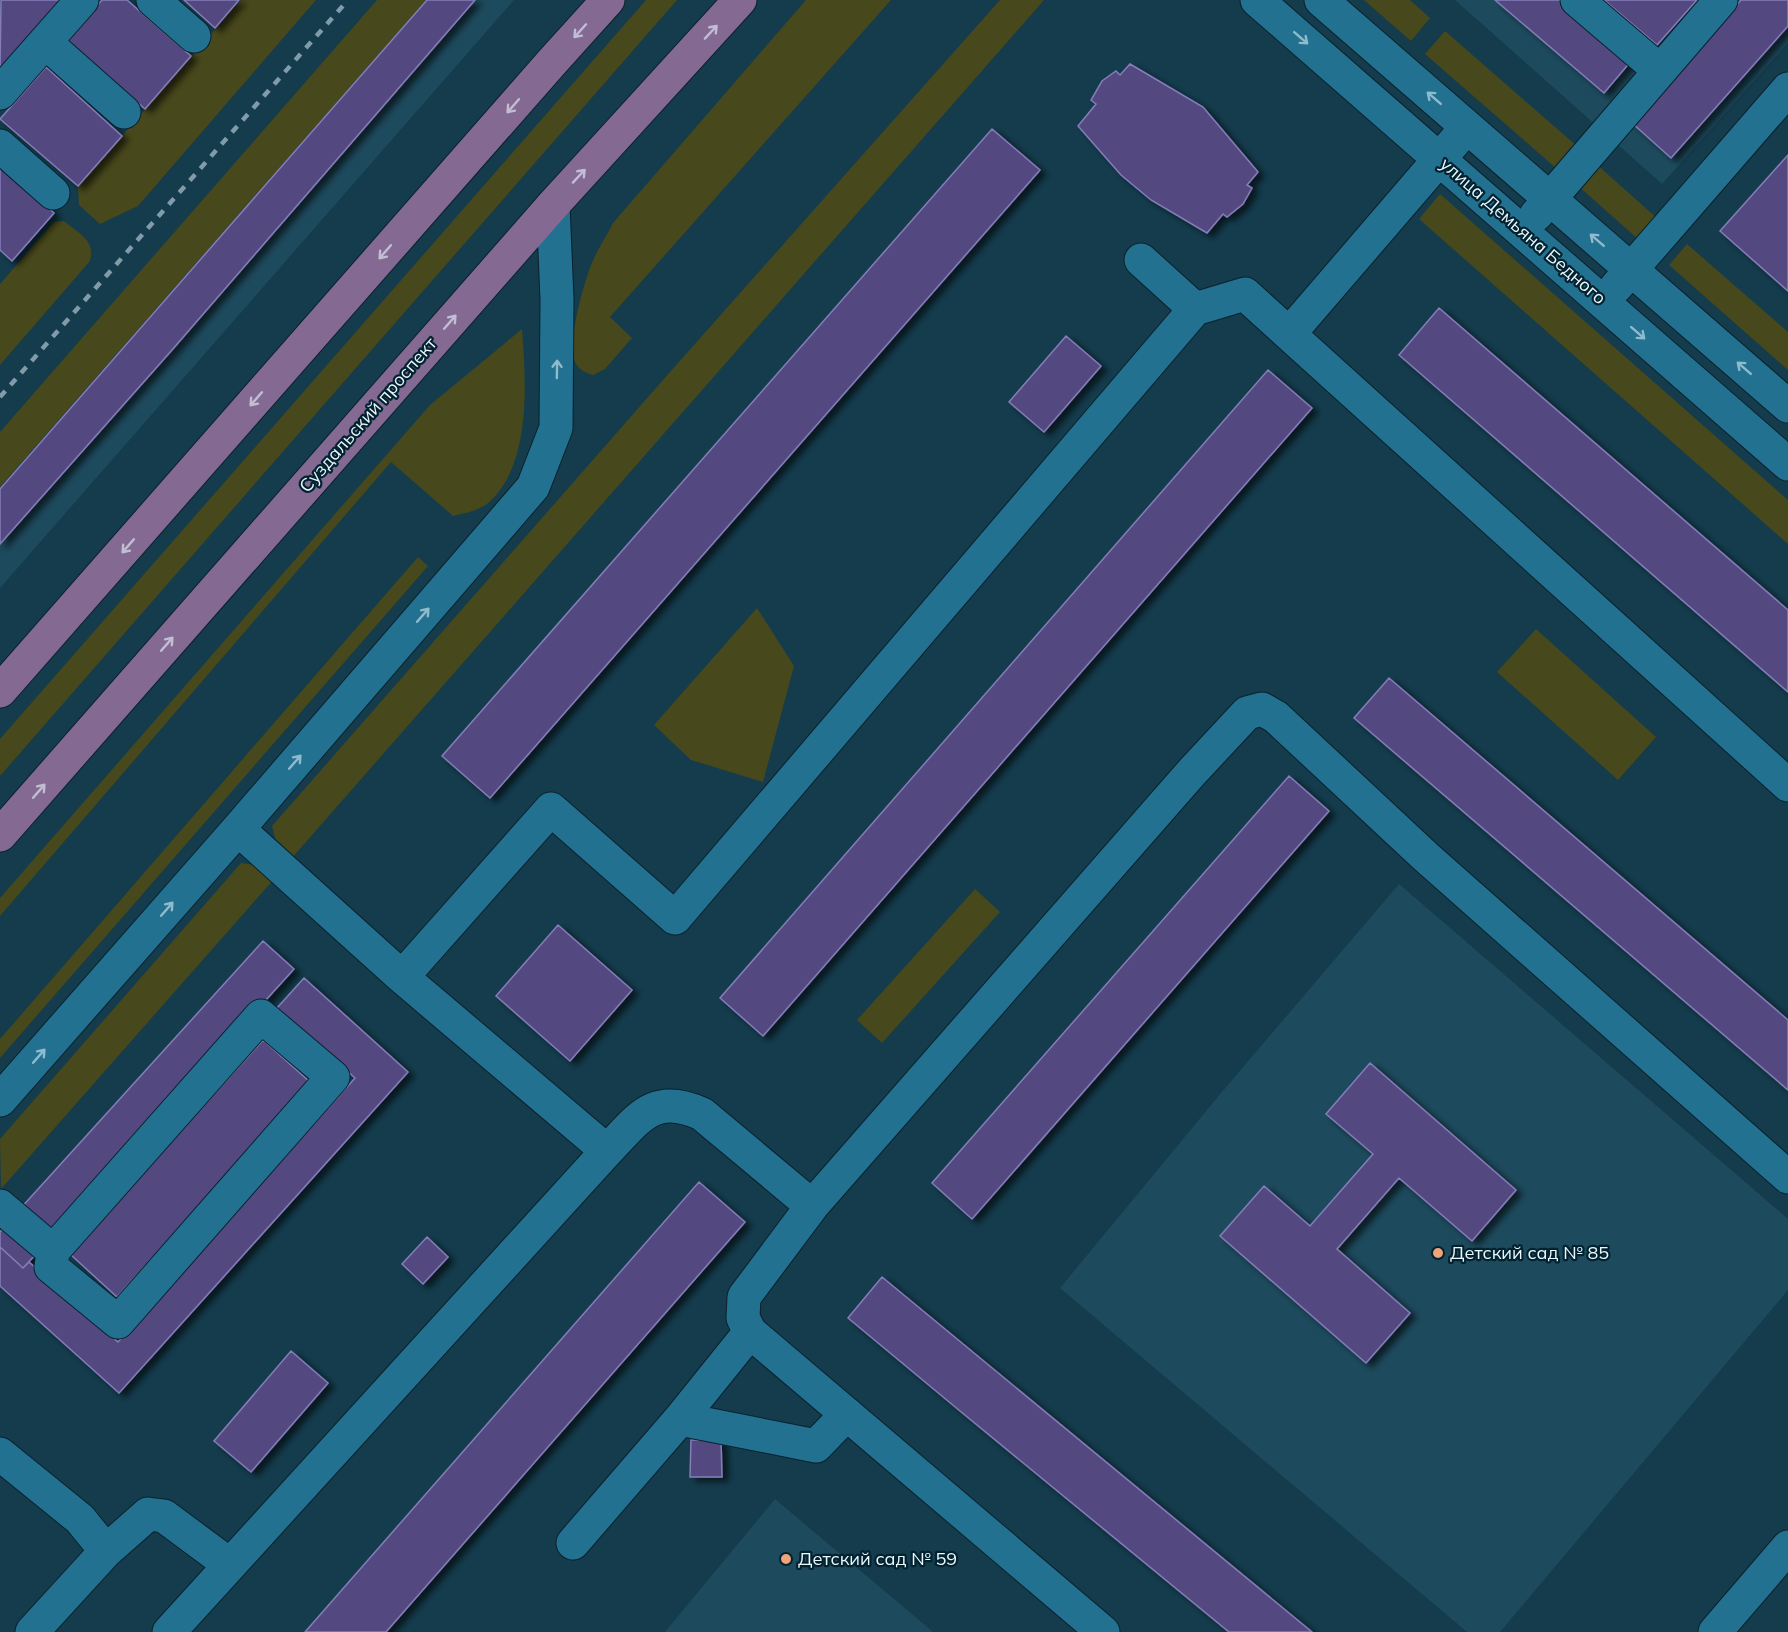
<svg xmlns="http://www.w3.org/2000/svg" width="1788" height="1632" viewBox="0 0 1788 1632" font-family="Mulish,sans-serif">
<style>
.built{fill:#1d4a5d}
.green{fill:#47481b}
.building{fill:#534a80;stroke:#857db8;stroke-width:1.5;filter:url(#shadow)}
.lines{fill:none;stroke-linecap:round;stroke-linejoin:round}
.minor-casing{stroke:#0a212c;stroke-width:35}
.major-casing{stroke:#0a212c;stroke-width:35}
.minor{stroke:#237191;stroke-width:33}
.major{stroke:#846993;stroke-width:33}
.rail{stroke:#819ca8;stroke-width:4.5;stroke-dasharray:8 8;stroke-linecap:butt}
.oneway{stroke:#c1bed3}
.oneway2{stroke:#90bbcd}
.poi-dot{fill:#efa378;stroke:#02222f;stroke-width:2}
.labels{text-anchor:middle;stroke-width:4.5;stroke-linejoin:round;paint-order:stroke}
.street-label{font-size:18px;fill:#e9f7fe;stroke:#02222f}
.poi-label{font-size:18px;fill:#e9f7fe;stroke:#02222f;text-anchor:start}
</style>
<defs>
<filter id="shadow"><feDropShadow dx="6" dy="4" stdDeviation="3" flood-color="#0009"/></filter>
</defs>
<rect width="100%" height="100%" fill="#143c4d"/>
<!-- built -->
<path class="built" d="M 427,0 L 514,0 L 0,588 L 0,489 Z
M 1455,0 L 1788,0 L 1788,43 L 1662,184 Z
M 1399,884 L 1788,1219 L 1788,1290 L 1500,1632 L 1467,1632 L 1060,1288 L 1221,1093 Z
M 775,1499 L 919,1620 L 933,1632 L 665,1632 Z"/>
<!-- green -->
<path class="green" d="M 241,0 L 316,0 L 138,206 L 100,224 L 79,205 L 78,186 Z
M 377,0 L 426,0 L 0,487 L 0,432 Z
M 646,0 L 677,0 L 0,776 L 0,739 Z
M 806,0 L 891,0 L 610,317 L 632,338 L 605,369 L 593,375 C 584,372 579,370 575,362 C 566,345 584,283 591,265 C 597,250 606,237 613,223 Z
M 1000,0 L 1044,0 L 291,859 L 277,846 L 272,826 L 670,372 Z
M 1364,0 L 1410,0 L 1430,18 L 1411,41 Z
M 1445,31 L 1578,147 L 1558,170 L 1425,54 Z
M 1595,163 L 1658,219 L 1639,240 L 1576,184 Z
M 1440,194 L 1788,500 L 1788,544 L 1419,219 Z
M 64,221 C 78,233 96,240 90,261 L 0,365 L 0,284 L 54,222 Z
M 1687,244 L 1788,332 L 1788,370 L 1669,265 Z
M 522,329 C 526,382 532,465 488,503 C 478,511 465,513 453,516 L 391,462 L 0,916 L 0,898 L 430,405 Z
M 418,557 L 428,566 L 0,1058 L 0,1039 Z
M 757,608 L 794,666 L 763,782 L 691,760 L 654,725 Z
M 1536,629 L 1656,737 L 1618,780 L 1497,672 Z
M 241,863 L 260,866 L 274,879 L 1,1189 L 0,1139 Z
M 975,889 L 1000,912 L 882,1043 L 857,1020 Z"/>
<!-- building -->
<path class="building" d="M 60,0 L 0,69 L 1,0 Z
M 102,0 L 127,0 L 191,56 L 145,109 L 67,40 Z
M 184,0 L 239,0 L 215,28 Z
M 427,0 L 475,0 L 172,350 L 0,544 L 0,489 Z
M 1495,0 L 1559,0 L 1631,61 L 1604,93 Z
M 1604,0 L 1697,0 L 1657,45 Z
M 1741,0 L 1788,0 L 1788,26 L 1671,158 L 1632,123 Z
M 1130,64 L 1203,107 L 1258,172 L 1247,185 L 1252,188 L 1243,204 L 1227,217 L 1223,214 L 1207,233 L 1151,200 L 1121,175 L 1078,126 L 1096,104 L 1091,100 L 1102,81 L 1116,71 L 1120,75 Z
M 46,67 L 122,136 L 78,186 L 0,119 Z
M 992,129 L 1040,170 L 490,798 L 442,756 Z
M 1788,155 L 1788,291 L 1720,231 Z
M 0,163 L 54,213 L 12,261 L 0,250 Z
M 1439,308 L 1788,610 L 1788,692 L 1399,355 Z
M 1066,336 L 1101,366 L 1044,432 L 1009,402 Z
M 1268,370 L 1312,408 L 763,1036 L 720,998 Z
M 1389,678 L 1788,1020 L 1788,1090 L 1354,718 Z
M 1289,776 L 1329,811 L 972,1219 L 932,1183 Z
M 558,925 L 632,990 L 570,1061 L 496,996 Z
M 263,941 L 294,969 L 51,1237 L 20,1209 Z
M 304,978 L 408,1072 L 119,1393 L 0,1286 L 0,1247 L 23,1268 L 29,1262 L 118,1342 L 355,1078 L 277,1008 Z
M 263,1040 L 310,1082 L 117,1297 L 70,1254 Z
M 1370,1063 L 1516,1190 L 1472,1241 L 1399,1178 L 1337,1249 L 1410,1313 L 1366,1363 L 1220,1236 L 1264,1186 L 1310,1226 L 1373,1154 L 1326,1114 Z
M 699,1182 L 745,1222 L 386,1632 L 305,1632 Z
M 7,1224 L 38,1252 L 23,1268 L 0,1247 L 0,1232 Z
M 427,1237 L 448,1257 L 423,1284 L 402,1264 Z
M 882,1277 L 928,1315 L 1312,1632 L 1229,1632 L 960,1411 L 848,1318 Z
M 291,1351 L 328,1383 L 251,1472 L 214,1441 Z
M 691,1440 L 721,1440 L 722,1477 L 690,1477 Z"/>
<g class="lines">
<defs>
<path id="minor" d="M 153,0 L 194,36
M 1257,0 L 1788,464
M 1321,0 L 1788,406
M 1577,0 L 1659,70
M 45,42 L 124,112
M 0,93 L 82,0
M 0,146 L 53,193
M 1536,215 L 1721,0
M 1141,260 L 1195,309
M 1616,287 L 1788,89
M 1289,334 L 1788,785
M 402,977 L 551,809 L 675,918 L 1195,309 L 1245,294 L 1289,334 L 1467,127
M 261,1016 L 333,1077 L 118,1322 L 51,1267 L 53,1251 Z
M 0,1100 L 238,829 L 533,487 L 556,428 L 557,299 L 553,205
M 607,1151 C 639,1118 653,1092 702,1114 L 812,1206
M 0,1206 L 53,1251
M 750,1332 L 743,1318 L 744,1297 L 812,1206 L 1192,772 L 1247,713 L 1262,709 L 1276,717 L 1426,857 L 1788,1177
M 680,1419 L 816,1446 L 847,1414
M 0,1454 L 80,1519 L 106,1551 L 32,1632
M 573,1543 L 680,1419 L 750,1332 L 1103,1632
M 106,1551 L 148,1514 L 164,1516 L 230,1565
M 169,1632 L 607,1151 L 402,977 L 238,829
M 1715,1632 L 1788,1547"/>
<path id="major" d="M 0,691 L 552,62 L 608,0
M 0,835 L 553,205 L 740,0"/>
</defs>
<!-- minor casing -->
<use href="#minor" class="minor-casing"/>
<!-- major casing -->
<use href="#major" class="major-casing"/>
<!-- minor -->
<use href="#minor" class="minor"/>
<!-- major -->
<use href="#major" class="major"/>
<!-- rail -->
<path class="rail" d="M 0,397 L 348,0"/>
</g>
<!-- one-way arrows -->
<defs><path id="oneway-shaft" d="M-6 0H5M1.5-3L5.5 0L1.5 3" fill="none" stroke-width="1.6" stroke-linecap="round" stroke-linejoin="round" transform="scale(1.5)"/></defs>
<g class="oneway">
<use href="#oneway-shaft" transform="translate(580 31) rotate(132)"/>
<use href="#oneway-shaft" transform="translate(711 32) rotate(-47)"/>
<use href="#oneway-shaft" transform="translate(513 106) rotate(131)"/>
<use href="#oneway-shaft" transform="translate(579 176) rotate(-47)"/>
<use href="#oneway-shaft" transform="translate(385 252) rotate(131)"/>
<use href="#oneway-shaft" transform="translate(450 322) rotate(-49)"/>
<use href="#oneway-shaft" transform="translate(256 399) rotate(131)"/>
<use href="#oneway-shaft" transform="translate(128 546) rotate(131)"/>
<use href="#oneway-shaft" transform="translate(167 644) rotate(-49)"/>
<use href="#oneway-shaft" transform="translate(39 791) rotate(-49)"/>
</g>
<g class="oneway2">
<use href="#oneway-shaft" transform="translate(1301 38) rotate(41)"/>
<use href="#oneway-shaft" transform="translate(1434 98) rotate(-139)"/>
<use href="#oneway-shaft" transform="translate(1597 240) rotate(-139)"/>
<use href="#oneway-shaft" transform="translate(1638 333) rotate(41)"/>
<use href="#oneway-shaft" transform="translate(1744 368) rotate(-139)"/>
<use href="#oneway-shaft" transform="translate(557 369) rotate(-89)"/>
<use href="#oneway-shaft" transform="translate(423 615) rotate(-49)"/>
<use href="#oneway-shaft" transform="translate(295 762) rotate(-49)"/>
<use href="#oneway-shaft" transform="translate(167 909) rotate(-49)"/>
<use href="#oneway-shaft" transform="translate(39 1056) rotate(-49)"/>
</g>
<!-- markers -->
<g class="poi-dot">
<circle cx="1438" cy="1253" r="6"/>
<circle cx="786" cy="1559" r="6"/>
</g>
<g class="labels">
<!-- street labels -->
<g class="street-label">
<text transform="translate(1523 231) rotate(41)" y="6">улица Демьяна Бедного</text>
<text transform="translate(368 415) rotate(-49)" y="6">Суздальский проспект</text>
</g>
<!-- poi labels -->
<g class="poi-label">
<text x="1450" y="1259">Детский сад № 85</text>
<text x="798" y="1565">Детский сад № 59</text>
</g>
</g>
</svg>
